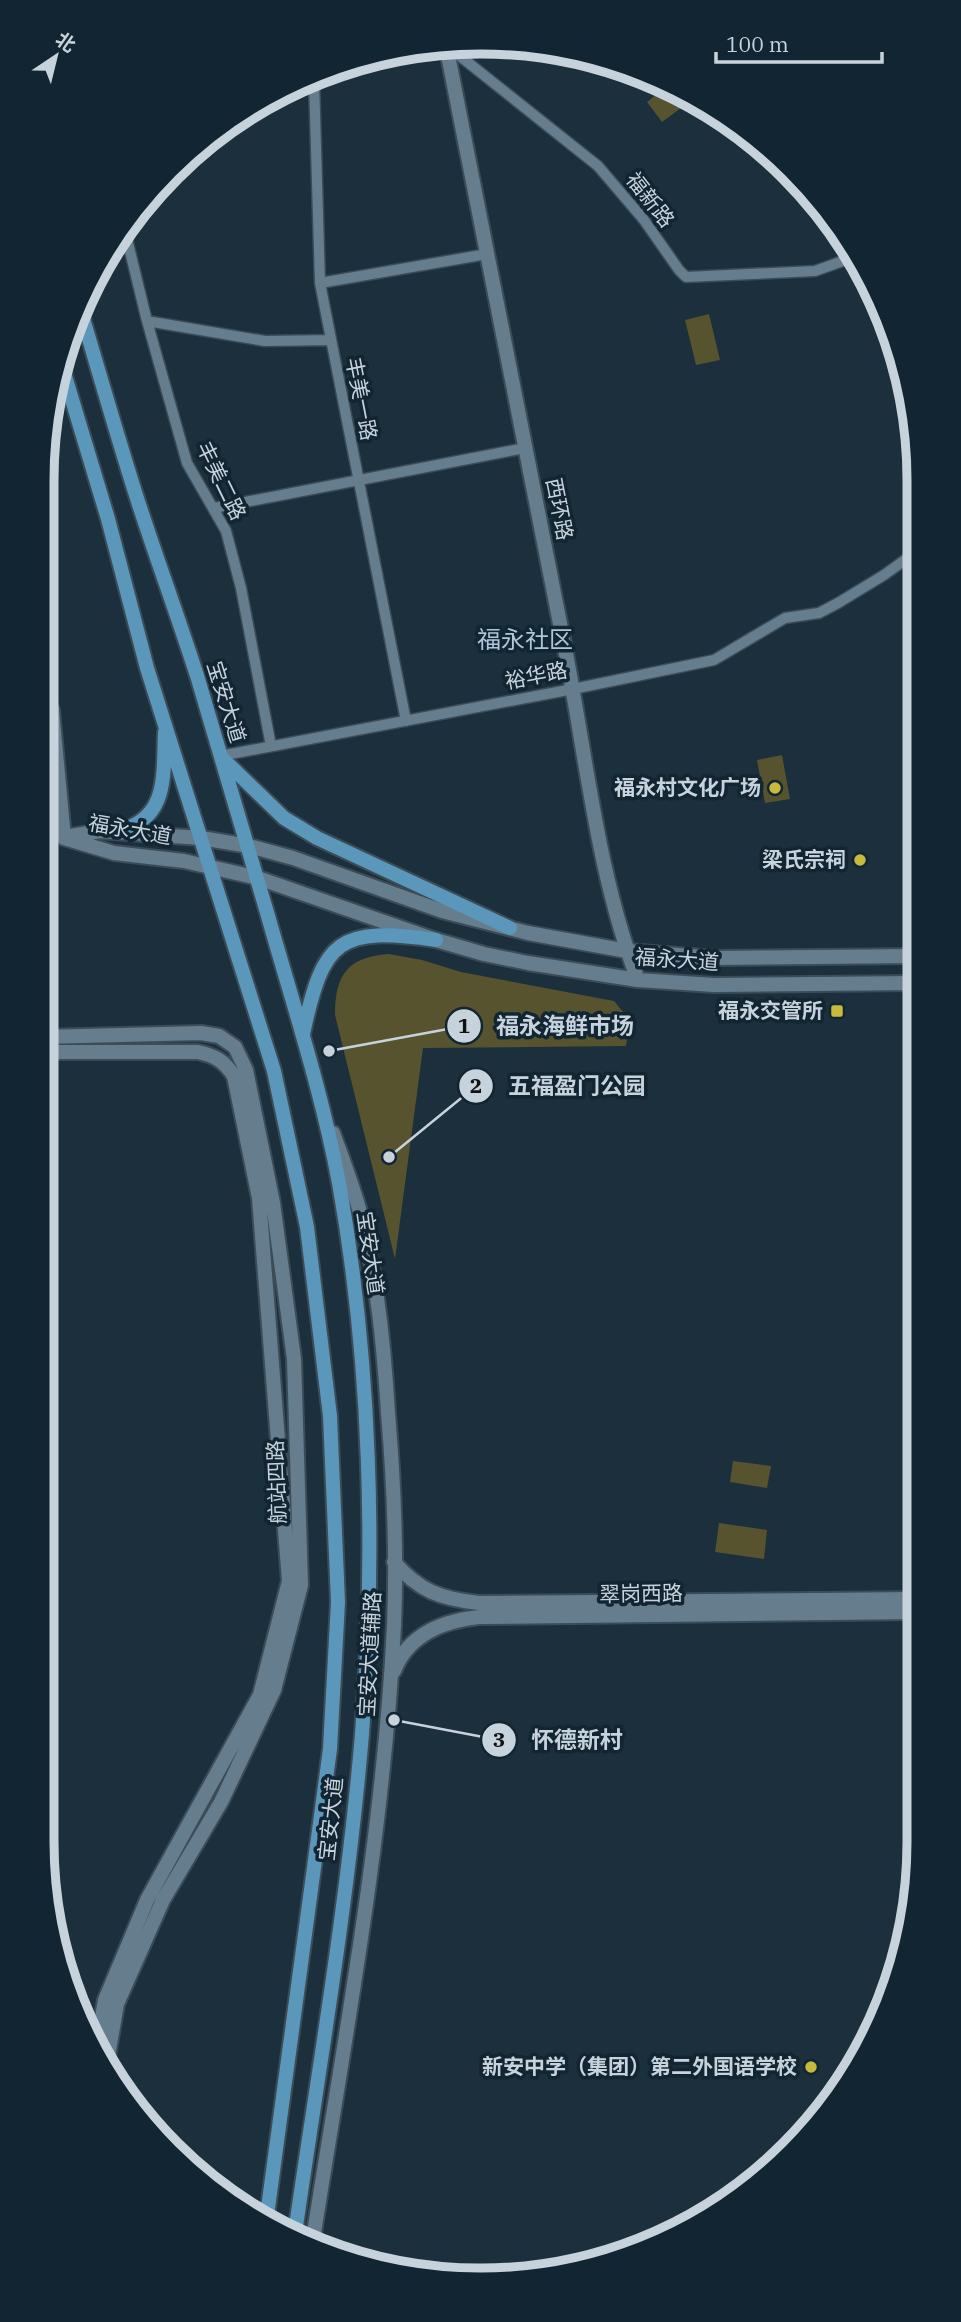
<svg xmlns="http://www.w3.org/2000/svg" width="961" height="2322" viewBox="0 0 961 2322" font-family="'IBM Plex Serif','Noto Sans SC',serif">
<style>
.green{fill:#56532e}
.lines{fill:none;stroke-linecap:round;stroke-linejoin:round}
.street-casing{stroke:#3b4c57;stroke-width:13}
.secondary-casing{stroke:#3b4c57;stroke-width:18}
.primary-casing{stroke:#3b4c57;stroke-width:18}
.street{stroke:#667d8d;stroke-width:10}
.secondary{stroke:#667d8d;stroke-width:14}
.primary{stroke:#5b96bb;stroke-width:14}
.poi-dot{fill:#c7bb3c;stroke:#112532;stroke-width:2.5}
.labels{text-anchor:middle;stroke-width:7;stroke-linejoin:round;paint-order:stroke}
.street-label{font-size:21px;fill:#c7d3dc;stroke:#112532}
.poi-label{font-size:21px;font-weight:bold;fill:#c7d3dc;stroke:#112532;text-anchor:end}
.quarter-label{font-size:24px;fill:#aec6d7;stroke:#112532}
.rim{fill:none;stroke:#c7d3dc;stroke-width:9}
.leader{fill:none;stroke:#c7d3dc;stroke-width:2.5}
.callout-dot{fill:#c7d3dc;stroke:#112532;stroke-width:2.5}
.mark-label{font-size:21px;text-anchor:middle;font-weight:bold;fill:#111}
.callout-label{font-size:23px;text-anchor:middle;font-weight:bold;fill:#c7d3dc;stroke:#112532;stroke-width:7;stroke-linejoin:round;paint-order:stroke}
</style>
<rect width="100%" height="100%" fill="#1b2f3c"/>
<!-- green -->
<path class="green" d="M 666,87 L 692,100 L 662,122 L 647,102 Z
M 709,314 L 720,360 L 696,365 L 685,320 Z
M 782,755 L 790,799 L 765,803 L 757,760 Z
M 389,954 L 422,960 L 461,972 L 614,1001 L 630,1020 L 626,1046 L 423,1048 L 395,1259 L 335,1015 C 335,974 348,957 389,954 Z
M 733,1461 L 771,1466 L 767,1488 L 730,1482 Z
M 719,1523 L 767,1530 L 764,1559 L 715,1552 Z"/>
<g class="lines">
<defs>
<path id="street" d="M 446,45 L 598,166 L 644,220 L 679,270 L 686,277 L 815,271 L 854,257
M 314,80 L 320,283 L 406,721
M 126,235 L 147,321 L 187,463 L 226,531 L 241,588 L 271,746
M 320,283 L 487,254
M 147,321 L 265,341 L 331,340
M 214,508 L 525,448
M 220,756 L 573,689 L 714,660 L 785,618 L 819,613 L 838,603 L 884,575 L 916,552"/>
<path id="secondary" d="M 446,45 C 486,248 526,451 566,654 C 587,762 598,876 638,980
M 42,709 L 52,710 L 64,838
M 65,837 L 100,831 L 201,838 L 249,846 L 293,858 L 442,911 L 528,933 L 627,951 L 715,958 L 917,956
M 64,838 L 114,853 L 184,861 L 258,878 L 436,940 L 484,954 L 528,963 L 638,980 L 714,985 L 917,983
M 42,1037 L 201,1033 L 219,1036 L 235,1047 L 246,1070 L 273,1203 L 294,1359 L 301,1585 L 274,1690 L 221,1802 L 163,1900 L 117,2004 L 108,2056
M 42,1052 L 198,1052 C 216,1056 224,1061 234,1076 L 259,1198 L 289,1581 L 260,1695 L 147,1900 L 105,2000 L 98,2039
M 394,1562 C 419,1591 441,1599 479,1603 L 918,1599
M 394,1671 C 408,1635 442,1621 479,1617 L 918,1612
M 313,2239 C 345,2036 384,1832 394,1626 C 397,1555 394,1484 388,1413 C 384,1350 378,1285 363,1224 C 356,1193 344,1163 333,1133"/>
<path id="primary" d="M 81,312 C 99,372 116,432 135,492 C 155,555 178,616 198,679 C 222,758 245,837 268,916 C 293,1004 322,1092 339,1183 C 371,1361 376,1554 362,1734 C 348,1901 319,2067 295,2233
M 61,363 L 108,519 L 147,668 L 274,1071 L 307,1227 L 330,1416 L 338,1602 L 330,1749 L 266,2223
M 224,760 L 284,818 L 317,838 L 510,928
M 115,832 C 169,820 163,777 165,732
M 303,1034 C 323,939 339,926 436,940"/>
</defs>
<!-- street casing -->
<use href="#street" class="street-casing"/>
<!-- secondary casing -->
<use href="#secondary" class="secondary-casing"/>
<!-- primary casing -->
<use href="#primary" class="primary-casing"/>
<!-- street -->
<use href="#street" class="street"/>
<!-- secondary -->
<use href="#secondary" class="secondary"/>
<!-- primary -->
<use href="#primary" class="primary"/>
</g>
<!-- markers -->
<g class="poi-dot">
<circle cx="775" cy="788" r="7"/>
<circle cx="860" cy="860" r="7"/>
<rect x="830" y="1004" width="14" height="14" rx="3.5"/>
<circle cx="811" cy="2067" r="7"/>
</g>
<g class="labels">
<!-- street labels -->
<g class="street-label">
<text transform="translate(650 200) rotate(52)" y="7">福新路</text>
<text transform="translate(361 399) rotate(79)" y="7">丰美一路</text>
<text transform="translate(221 481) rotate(64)" y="7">丰美二路</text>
<text transform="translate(559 509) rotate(79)" y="7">西环路</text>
<text transform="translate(536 676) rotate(-11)" y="7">裕华路</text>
<text transform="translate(226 702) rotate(73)" y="7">宝安大道</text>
<text transform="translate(130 830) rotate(10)" y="7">福永大道</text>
<text transform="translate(677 960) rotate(4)" y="7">福永大道</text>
<text transform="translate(370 1253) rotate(82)" y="7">宝安大道</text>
<text transform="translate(277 1482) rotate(-92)" y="7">航站四路</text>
<text transform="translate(641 1594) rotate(-1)" y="7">翠岗西路</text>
<text transform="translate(370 1654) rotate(-87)" y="7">宝安大道辅路</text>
<text transform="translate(331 1819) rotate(-84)" y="7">宝安大道</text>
</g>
<!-- poi labels -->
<g class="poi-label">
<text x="761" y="795">福永村文化广场</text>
<text x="846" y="867">梁氏宗祠</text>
<text x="823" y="1018">福永交管所</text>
<text x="797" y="2074">新安中学（集团）第二外国语学校</text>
</g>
<!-- quarter labels -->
<g class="quarter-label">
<text x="525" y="648">福永社区</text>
</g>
</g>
<!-- crop -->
<path d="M0 0H961V2322H0ZM480 54H481A426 426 0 0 1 907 480V1842A426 426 0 0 1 481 2268H480A426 426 0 0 1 54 1842V480A426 426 0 0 1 480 54Z" fill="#112532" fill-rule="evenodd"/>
<path class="rim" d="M480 54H481A426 426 0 0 1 907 480V1842A426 426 0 0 1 481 2268H480A426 426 0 0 1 54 1842V480A426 426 0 0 1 480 54Z"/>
<!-- callouts -->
<path class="leader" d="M329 1051L464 1026M389 1157L476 1086M394 1720L499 1740"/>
<g class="callout-dot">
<circle cx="329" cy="1051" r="7"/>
<circle cx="389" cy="1157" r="7"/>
<circle cx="394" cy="1720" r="7"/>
<circle cx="464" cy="1026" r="18"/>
<circle cx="476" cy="1086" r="18"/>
<circle cx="499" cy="1740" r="18"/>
</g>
<g class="mark-label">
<text x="464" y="1033">1</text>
<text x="476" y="1093">2</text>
<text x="499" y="1747">3</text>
</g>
<g class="callout-label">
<text x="565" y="1034">福永海鲜市场</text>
<text x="577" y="1094">五福盈门公园</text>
<text x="577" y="1748">怀德新村</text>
</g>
<!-- north arrow -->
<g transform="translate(56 56) rotate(35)" stroke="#112532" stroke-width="5" paint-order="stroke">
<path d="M0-5L12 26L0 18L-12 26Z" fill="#c7d3dc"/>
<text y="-10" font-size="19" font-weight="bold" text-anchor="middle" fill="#c7d3dc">北</text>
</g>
<!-- scale -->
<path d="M716 52v10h166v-10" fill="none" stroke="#c7d3dc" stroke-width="3.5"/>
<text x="726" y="52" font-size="21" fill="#c7d3dc" stroke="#112532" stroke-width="5" paint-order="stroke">100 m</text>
</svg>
